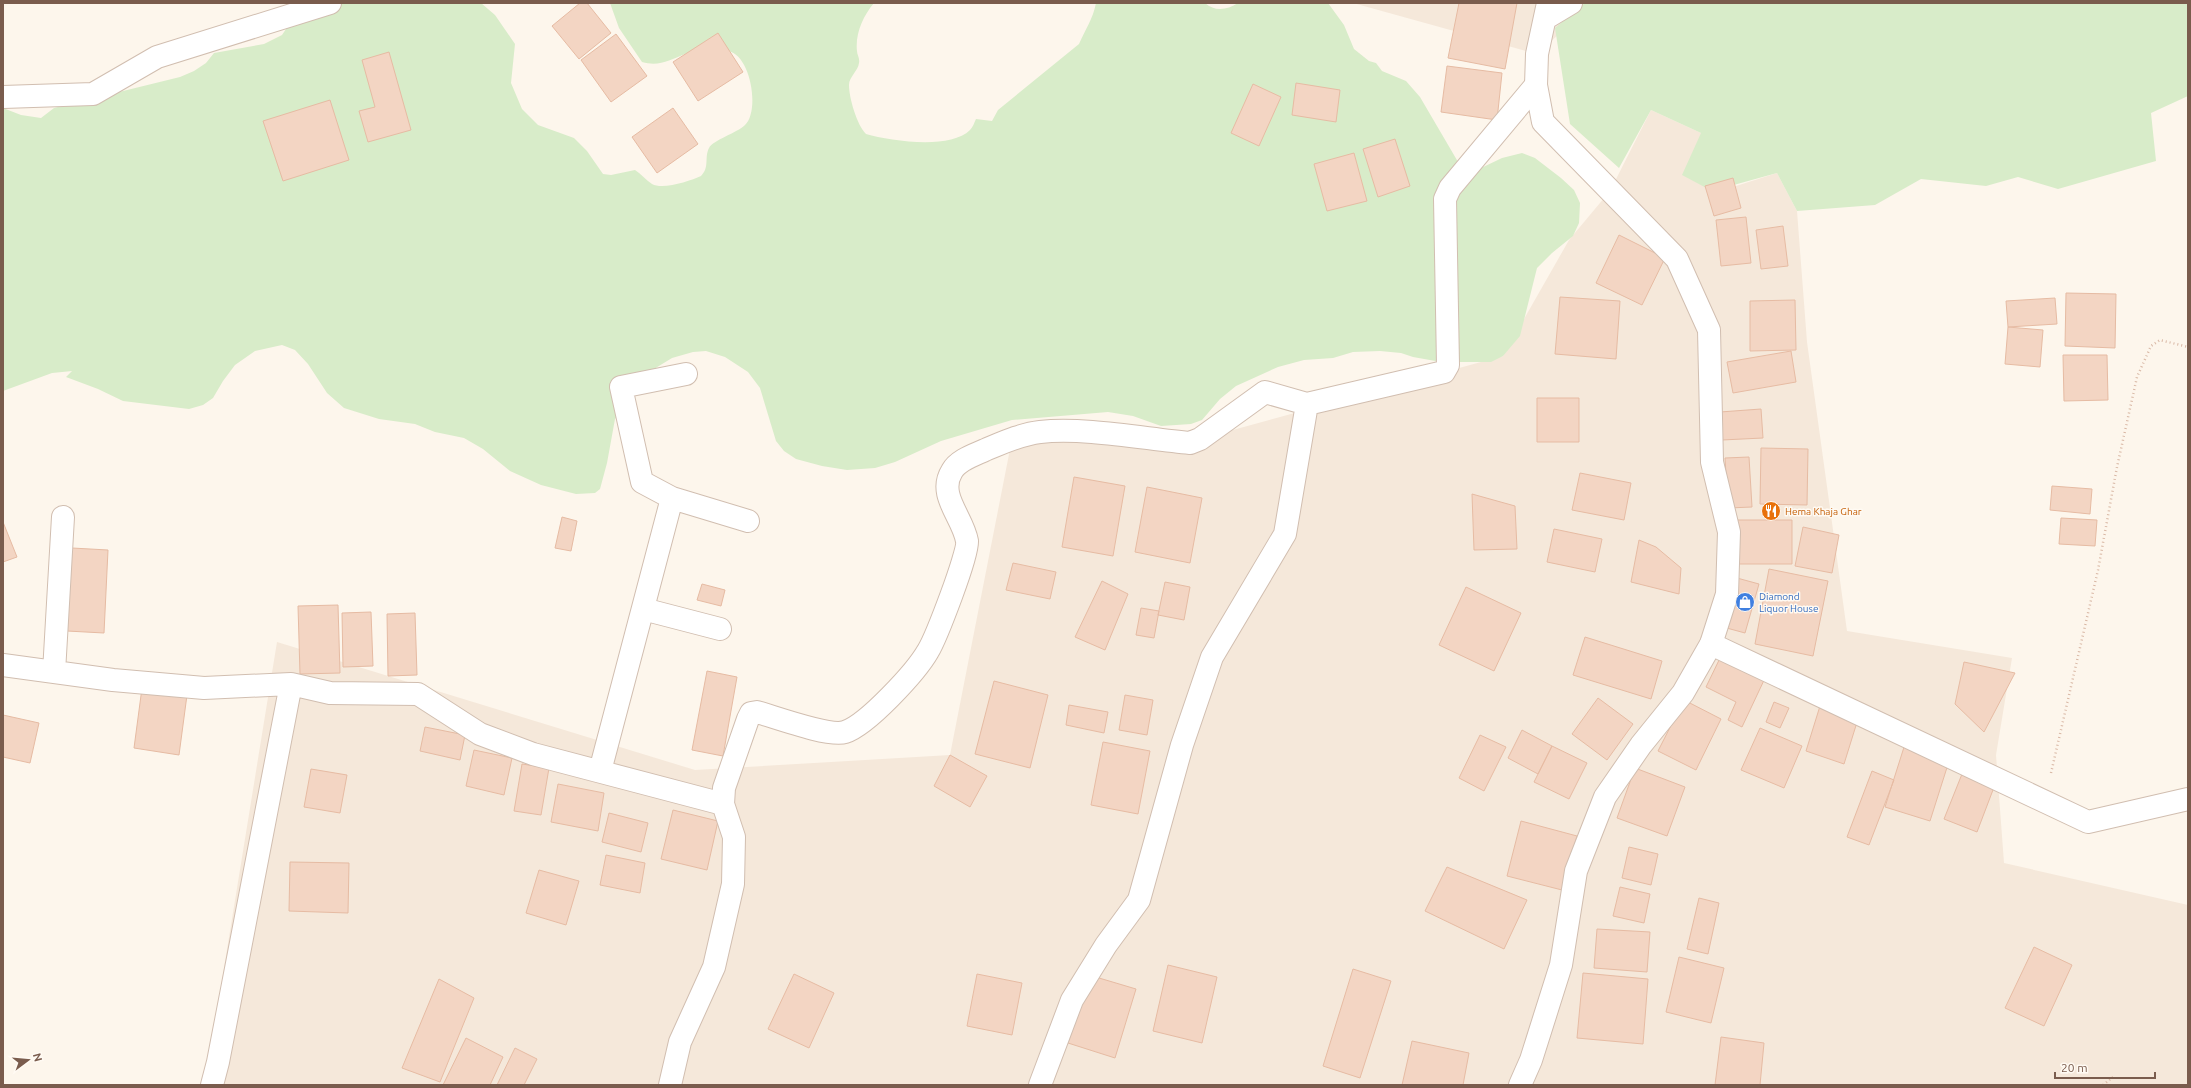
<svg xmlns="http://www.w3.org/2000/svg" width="2191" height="1088" viewBox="0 0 2191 1088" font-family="Ubuntu,sans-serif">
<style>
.residential{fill:#f5e8da}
.green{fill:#d8ecc9}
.building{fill:#f3d5c3;stroke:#e6bba3}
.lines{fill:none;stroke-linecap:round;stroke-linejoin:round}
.minor-casing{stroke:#d1beb0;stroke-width:24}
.tertiary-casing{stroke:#d1beb0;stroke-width:24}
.path{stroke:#d9b8a5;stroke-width:2.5;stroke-dasharray:1 3;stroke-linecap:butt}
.minor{stroke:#fff;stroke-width:22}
.tertiary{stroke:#fff;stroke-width:22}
.labels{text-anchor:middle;stroke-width:3;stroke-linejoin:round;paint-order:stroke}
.food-label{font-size:10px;fill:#c56008;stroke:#fffaf3;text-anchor:start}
.shop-label{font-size:10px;fill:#366cbe;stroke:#fffaf3;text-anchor:start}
</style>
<rect width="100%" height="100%" fill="#fdf6ec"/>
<!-- residential -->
<path class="residential" d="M 1353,3 L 1593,3 L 1537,54 Z
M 1651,110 L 1701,133 L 1714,193 L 1777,173 L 1797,211 L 1807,342 L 1847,631 L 2012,658 L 1996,755 L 2004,863 L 2188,905 L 2188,1085 L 205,1085 L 277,642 L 695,770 L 950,755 L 1012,439 L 1200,439 L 1503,356 L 1569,240 L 1610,191 Z"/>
<!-- green -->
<path class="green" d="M 337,3 L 481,3 L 495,15 L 515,44 L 511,83 L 522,109 L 538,125 L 574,138 L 587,151 L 603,174 L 611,175 L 635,170 C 641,174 646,180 652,184 C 663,190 690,181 701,176 C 710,167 704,158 709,148 C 713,140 737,133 745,125 C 760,111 751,55 728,51 C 720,50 692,51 685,54 C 670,60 659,67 642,62 L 619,28 L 610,3 L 874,3 C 863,16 855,34 857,51 C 857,55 860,58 859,63 C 858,71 849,77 849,85 C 849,98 857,125 866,134 C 891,141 950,150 970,130 C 973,127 974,123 976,119 L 992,121 L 998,110 L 1079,44 C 1085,30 1093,19 1096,3 L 1205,3 C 1215,12 1227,10 1238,3 L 1328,3 L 1344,25 L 1354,49 L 1369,61 L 1376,63 L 1382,71 L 1406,81 L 1420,97 L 1461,167 L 1479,169 L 1502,158 L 1522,153 L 1535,158 L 1561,178 L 1574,190 L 1580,203 L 1579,223 L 1573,236 L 1552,253 L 1537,268 L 1520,336 L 1503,356 L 1491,362 L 1441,362 L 1413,357 L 1401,353 L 1380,351 L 1353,352 L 1333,358 L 1304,360 L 1278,367 L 1236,386 L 1220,399 L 1202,420 L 1191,424 L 1161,426 L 1133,416 L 1108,412 L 1012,420 L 941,441 L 895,462 L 875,468 L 847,470 L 822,466 L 796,459 L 784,451 L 776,441 L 760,388 L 748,372 L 725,357 L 706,351 L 693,352 L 672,358 L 654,369 L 615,419 L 607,463 L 600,489 L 595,493 L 576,494 L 541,485 L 510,471 L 483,449 L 464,438 L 435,432 L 415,424 L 379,419 L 344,408 L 327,393 L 308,364 L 295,350 L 282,345 L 255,351 L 235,365 L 223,381 L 213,398 L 203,405 L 189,409 L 123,401 L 98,389 L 66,377 L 72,371 L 52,373 L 3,391 L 3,108 L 21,115 L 41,118 L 54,108 L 180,77 L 194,71 L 206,63 L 214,53 L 264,44 L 282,35 L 290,23 Z
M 1585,3 L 2188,3 L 2188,96 L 2151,113 L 2156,161 L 2058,189 L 2018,177 L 1986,186 L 1921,179 L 1875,205 L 1797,211 L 1777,173 L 1712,191 L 1682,175 L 1701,133 L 1651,110 L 1619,168 L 1570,124 L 1555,28 Z"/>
<!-- building -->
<path class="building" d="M 580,3 L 587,3 L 611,33 L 579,59 L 552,26 Z
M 1459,3 L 1517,3 L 1505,69 L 1448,58 Z
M 718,33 L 743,72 L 698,101 L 673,62 Z
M 616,34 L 647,76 L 611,102 L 581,60 Z
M 389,52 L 411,130 L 368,142 L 359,111 L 375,107 L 362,60 Z
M 1447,66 L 1502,73 L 1497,120 L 1441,112 Z
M 1296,83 L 1340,90 L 1336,122 L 1292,115 Z
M 1253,84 L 1281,97 L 1259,146 L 1231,133 Z
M 330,100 L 349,160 L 283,181 L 263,121 Z
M 673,108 L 698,144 L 657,173 L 632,137 Z
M 1395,139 L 1410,186 L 1378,197 L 1363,149 Z
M 1354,153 L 1367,201 L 1327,211 L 1314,164 Z
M 1733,178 L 1741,208 L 1714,216 L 1705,186 Z
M 1746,217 L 1751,263 L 1721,266 L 1716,220 Z
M 1783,226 L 1788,266 L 1761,269 L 1756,230 Z
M 1619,235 L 1665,258 L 1642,305 L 1596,283 Z
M 2066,293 L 2116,294 L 2115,348 L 2065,346 Z
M 1560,297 L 1620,301 L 1616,359 L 1555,354 Z
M 2055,298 L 2057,324 L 2008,327 L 2006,301 Z
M 1795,300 L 1796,350 L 1750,351 L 1750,301 Z
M 2008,327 L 2043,330 L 2040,367 L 2005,364 Z
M 1791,351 L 1796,382 L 1733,393 L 1727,362 Z
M 2063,355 L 2107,355 L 2108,400 L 2064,401 Z
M 1537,398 L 1579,398 L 1579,442 L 1537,442 Z
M 1761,409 L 1763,438 L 1722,440 L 1720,412 Z
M 1761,448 L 1808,449 L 1807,505 L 1760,504 Z
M 1749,457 L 1752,507 L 1728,508 L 1725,458 Z
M 1580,473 L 1631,483 L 1624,520 L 1572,510 Z
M 1074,477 L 1125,486 L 1113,556 L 1062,547 Z
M 2052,486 L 2092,489 L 2090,514 L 2050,510 Z
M 1147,487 L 1202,498 L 1190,563 L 1135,552 Z
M 1472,494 L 1515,506 L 1517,549 L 1474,550 Z
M 562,517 L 577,521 L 571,551 L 555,548 Z
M 2061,518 L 2097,520 L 2095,546 L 2059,544 Z
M 1736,520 L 1792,520 L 1792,564 L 1736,564 Z
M 3,522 L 17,557 L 3,562 Z
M 1803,527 L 1839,535 L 1832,573 L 1795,566 Z
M 1554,529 L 1602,539 L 1595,572 L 1547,562 Z
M 1639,540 L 1656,547 L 1681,568 L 1679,594 L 1631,582 Z
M 72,548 L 108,550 L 104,633 L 67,631 Z
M 1013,563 L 1056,572 L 1050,599 L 1006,590 Z
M 1769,569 L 1828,581 L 1813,656 L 1755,644 Z
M 1737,578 L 1759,584 L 1745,633 L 1723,627 Z
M 1102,581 L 1128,594 L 1105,650 L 1075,637 Z
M 1165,582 L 1190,587 L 1184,620 L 1158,615 Z
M 702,584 L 725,590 L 721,606 L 697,600 Z
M 1466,587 L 1521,613 L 1494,671 L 1439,645 Z
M 338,605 L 340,673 L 300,674 L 298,606 Z
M 1141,608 L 1159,611 L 1154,638 L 1136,635 Z
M 371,612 L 373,666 L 343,667 L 342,613 Z
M 415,613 L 417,675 L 388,676 L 387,614 Z
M 1585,637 L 1662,661 L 1651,699 L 1573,675 Z
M 1722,654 L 1766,676 L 1742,727 L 1728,720 L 1736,702 L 1706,687 Z
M 1964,662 L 2015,673 L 1984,732 L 1955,704 Z
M 707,671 L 737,677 L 723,756 L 692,750 Z
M 994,681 L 1048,695 L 1030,768 L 975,754 Z
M 142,688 L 187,695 L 179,755 L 134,748 Z
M 1125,695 L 1153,700 L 1147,735 L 1119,730 Z
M 1598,698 L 1633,724 L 1607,760 L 1572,734 Z
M 1684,700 L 1721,719 L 1696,770 L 1658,751 Z
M 1774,702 L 1789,708 L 1780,728 L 1766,722 Z
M 1069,705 L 1108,712 L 1104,733 L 1066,725 Z
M 1820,706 L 1858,719 L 1844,764 L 1806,751 Z
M 3,715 L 39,723 L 30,763 L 3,757 Z
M 425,727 L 465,735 L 460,760 L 420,751 Z
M 1760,728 L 1802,746 L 1784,788 L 1741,770 Z
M 1522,730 L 1552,746 L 1538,774 L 1508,758 Z
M 1480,735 L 1506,747 L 1484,791 L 1459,778 Z
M 1103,742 L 1150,751 L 1138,814 L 1091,805 Z
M 1905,744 L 1950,758 L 1930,821 L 1885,807 Z
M 1552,746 L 1587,763 L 1569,799 L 1534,782 Z
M 474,750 L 512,758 L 504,795 L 466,786 Z
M 950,755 L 987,776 L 970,807 L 934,786 Z
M 522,764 L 549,768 L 541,815 L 514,811 Z
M 1635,768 L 1685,787 L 1667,836 L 1617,818 Z
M 311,769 L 347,775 L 340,813 L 304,807 Z
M 1964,769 L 1996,782 L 1977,832 L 1944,819 Z
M 1872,771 L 1894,780 L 1869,845 L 1847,837 Z
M 558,784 L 604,793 L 598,831 L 551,822 Z
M 673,810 L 718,821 L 707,870 L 661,859 Z
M 609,813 L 648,823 L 641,852 L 602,842 Z
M 1521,821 L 1577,836 L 1562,890 L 1507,876 Z
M 1629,847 L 1658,854 L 1651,885 L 1622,878 Z
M 606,855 L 645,863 L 640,893 L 600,885 Z
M 290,862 L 349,863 L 348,913 L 289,911 Z
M 1447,867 L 1527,900 L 1504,949 L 1425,911 Z
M 539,870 L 579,881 L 566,925 L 526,913 Z
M 1620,887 L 1650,894 L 1644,923 L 1613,916 Z
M 1699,898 L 1719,903 L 1708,954 L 1687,949 Z
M 1597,929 L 1650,932 L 1647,972 L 1594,968 Z
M 2034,947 L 2072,965 L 2044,1026 L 2005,1008 Z
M 1679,957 L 1724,968 L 1711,1023 L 1666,1012 Z
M 1168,965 L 1217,977 L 1202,1043 L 1153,1031 Z
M 1353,969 L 1391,981 L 1360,1078 L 1323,1066 Z
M 1583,973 L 1648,979 L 1643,1044 L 1577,1038 Z
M 794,974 L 834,993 L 809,1048 L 768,1029 Z
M 977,974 L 1022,983 L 1012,1035 L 967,1026 Z
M 1089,975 L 1136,989 L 1115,1058 L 1068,1043 Z
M 439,979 L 474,998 L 440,1082 L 402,1068 Z
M 1721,1037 L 1764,1043 L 1760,1085 L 1715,1085 Z
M 466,1038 L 503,1057 L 490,1085 L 443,1085 Z
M 1412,1041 L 1469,1053 L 1463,1085 L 1402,1085 Z
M 515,1048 L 537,1059 L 524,1085 L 497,1085 Z"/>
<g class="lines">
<defs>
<path id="minor" d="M 3,97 L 93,94 L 157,57 L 330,3
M 672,498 L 642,482 L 621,387 L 686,374
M 643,609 L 720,629
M 1711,644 L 2088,822 L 2188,799
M 3,665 L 113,680 L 204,688 L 291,684 L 330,693 L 418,694 L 480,734 L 533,754 L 723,804
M 54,672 L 63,517
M 600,771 L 672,498 L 748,521
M 212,1085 L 218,1062 L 291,684
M 670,1085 L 680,1042 L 714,967 L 733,884 L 734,837 L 723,804 L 724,788 L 748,719 L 751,713 L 757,712 C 775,717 829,737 845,732 C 867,725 916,672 928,651 C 936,638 969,553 967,541 C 963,517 937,495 952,471 C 958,460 974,455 985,450 C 1002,443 1021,434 1040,432 C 1084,427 1145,439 1190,443 L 1200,439 L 1265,392 L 1307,404 L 1444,372 L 1448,365 L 1445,199 L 1450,188 L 1536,85
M 1040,1085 L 1072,1000 L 1106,945 L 1139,900 L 1182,745 L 1212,657 L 1285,534 L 1307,404"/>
<path id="tertiary" d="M 1546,18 L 1571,3
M 1520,1085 L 1531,1060 L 1561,965 L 1576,871 L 1605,797 L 1641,745 L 1683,693 L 1711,644 L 1727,594 L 1729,532 L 1712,462 L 1709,330 L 1677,259 L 1543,122 L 1536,85 L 1537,54 L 1548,3"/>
</defs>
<!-- minor casing -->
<use href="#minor" class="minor-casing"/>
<!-- tertiary casing -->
<use href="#tertiary" class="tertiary-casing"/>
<!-- path -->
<path class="path" d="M 2051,773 L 2098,570 L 2117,467 L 2137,377 L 2151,346 L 2160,340 L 2188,347
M 2103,1085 L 2113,1077"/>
<!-- minor -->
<use href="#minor" class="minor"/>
<!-- tertiary -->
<use href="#tertiary" class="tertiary"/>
</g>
<!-- icons -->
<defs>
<symbol id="restaurant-disc" viewBox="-11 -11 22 22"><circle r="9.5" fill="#e8710a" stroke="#fffaf3"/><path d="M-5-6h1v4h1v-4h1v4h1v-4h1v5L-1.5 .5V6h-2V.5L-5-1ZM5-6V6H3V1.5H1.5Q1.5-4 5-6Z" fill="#fff"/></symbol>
<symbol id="shop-disc" viewBox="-11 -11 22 22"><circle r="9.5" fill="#3f7fe0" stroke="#fffaf3"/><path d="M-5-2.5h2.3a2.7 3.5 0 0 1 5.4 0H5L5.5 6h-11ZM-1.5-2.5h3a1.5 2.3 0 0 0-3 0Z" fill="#fff"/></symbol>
</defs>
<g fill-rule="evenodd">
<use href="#restaurant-disc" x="1760" y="500" width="22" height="22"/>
<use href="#shop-disc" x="1734" y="591" width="22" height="22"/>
</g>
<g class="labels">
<!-- food labels -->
<g class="food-label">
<text x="1785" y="515">Hema Khaja Ghar</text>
</g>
<!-- shop labels -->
<g class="shop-label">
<text x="1759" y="600">Diamond<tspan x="1759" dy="12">Liquor House</tspan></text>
</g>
</g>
<!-- border -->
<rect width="2191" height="1088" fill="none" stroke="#7a5c4d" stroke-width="8"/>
<!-- north arrow -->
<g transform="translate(28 1060) rotate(74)" stroke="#fffaf3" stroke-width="3" paint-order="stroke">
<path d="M0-3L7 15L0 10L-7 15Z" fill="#7a5c4d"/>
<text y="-6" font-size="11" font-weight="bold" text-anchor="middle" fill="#7a5c4d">N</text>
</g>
<!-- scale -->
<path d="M2055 1072v6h100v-6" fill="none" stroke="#7a5c4d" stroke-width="2"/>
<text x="2061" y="1072" font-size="12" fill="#7a5c4d" stroke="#fffaf3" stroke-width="3" paint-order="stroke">20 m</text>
</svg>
